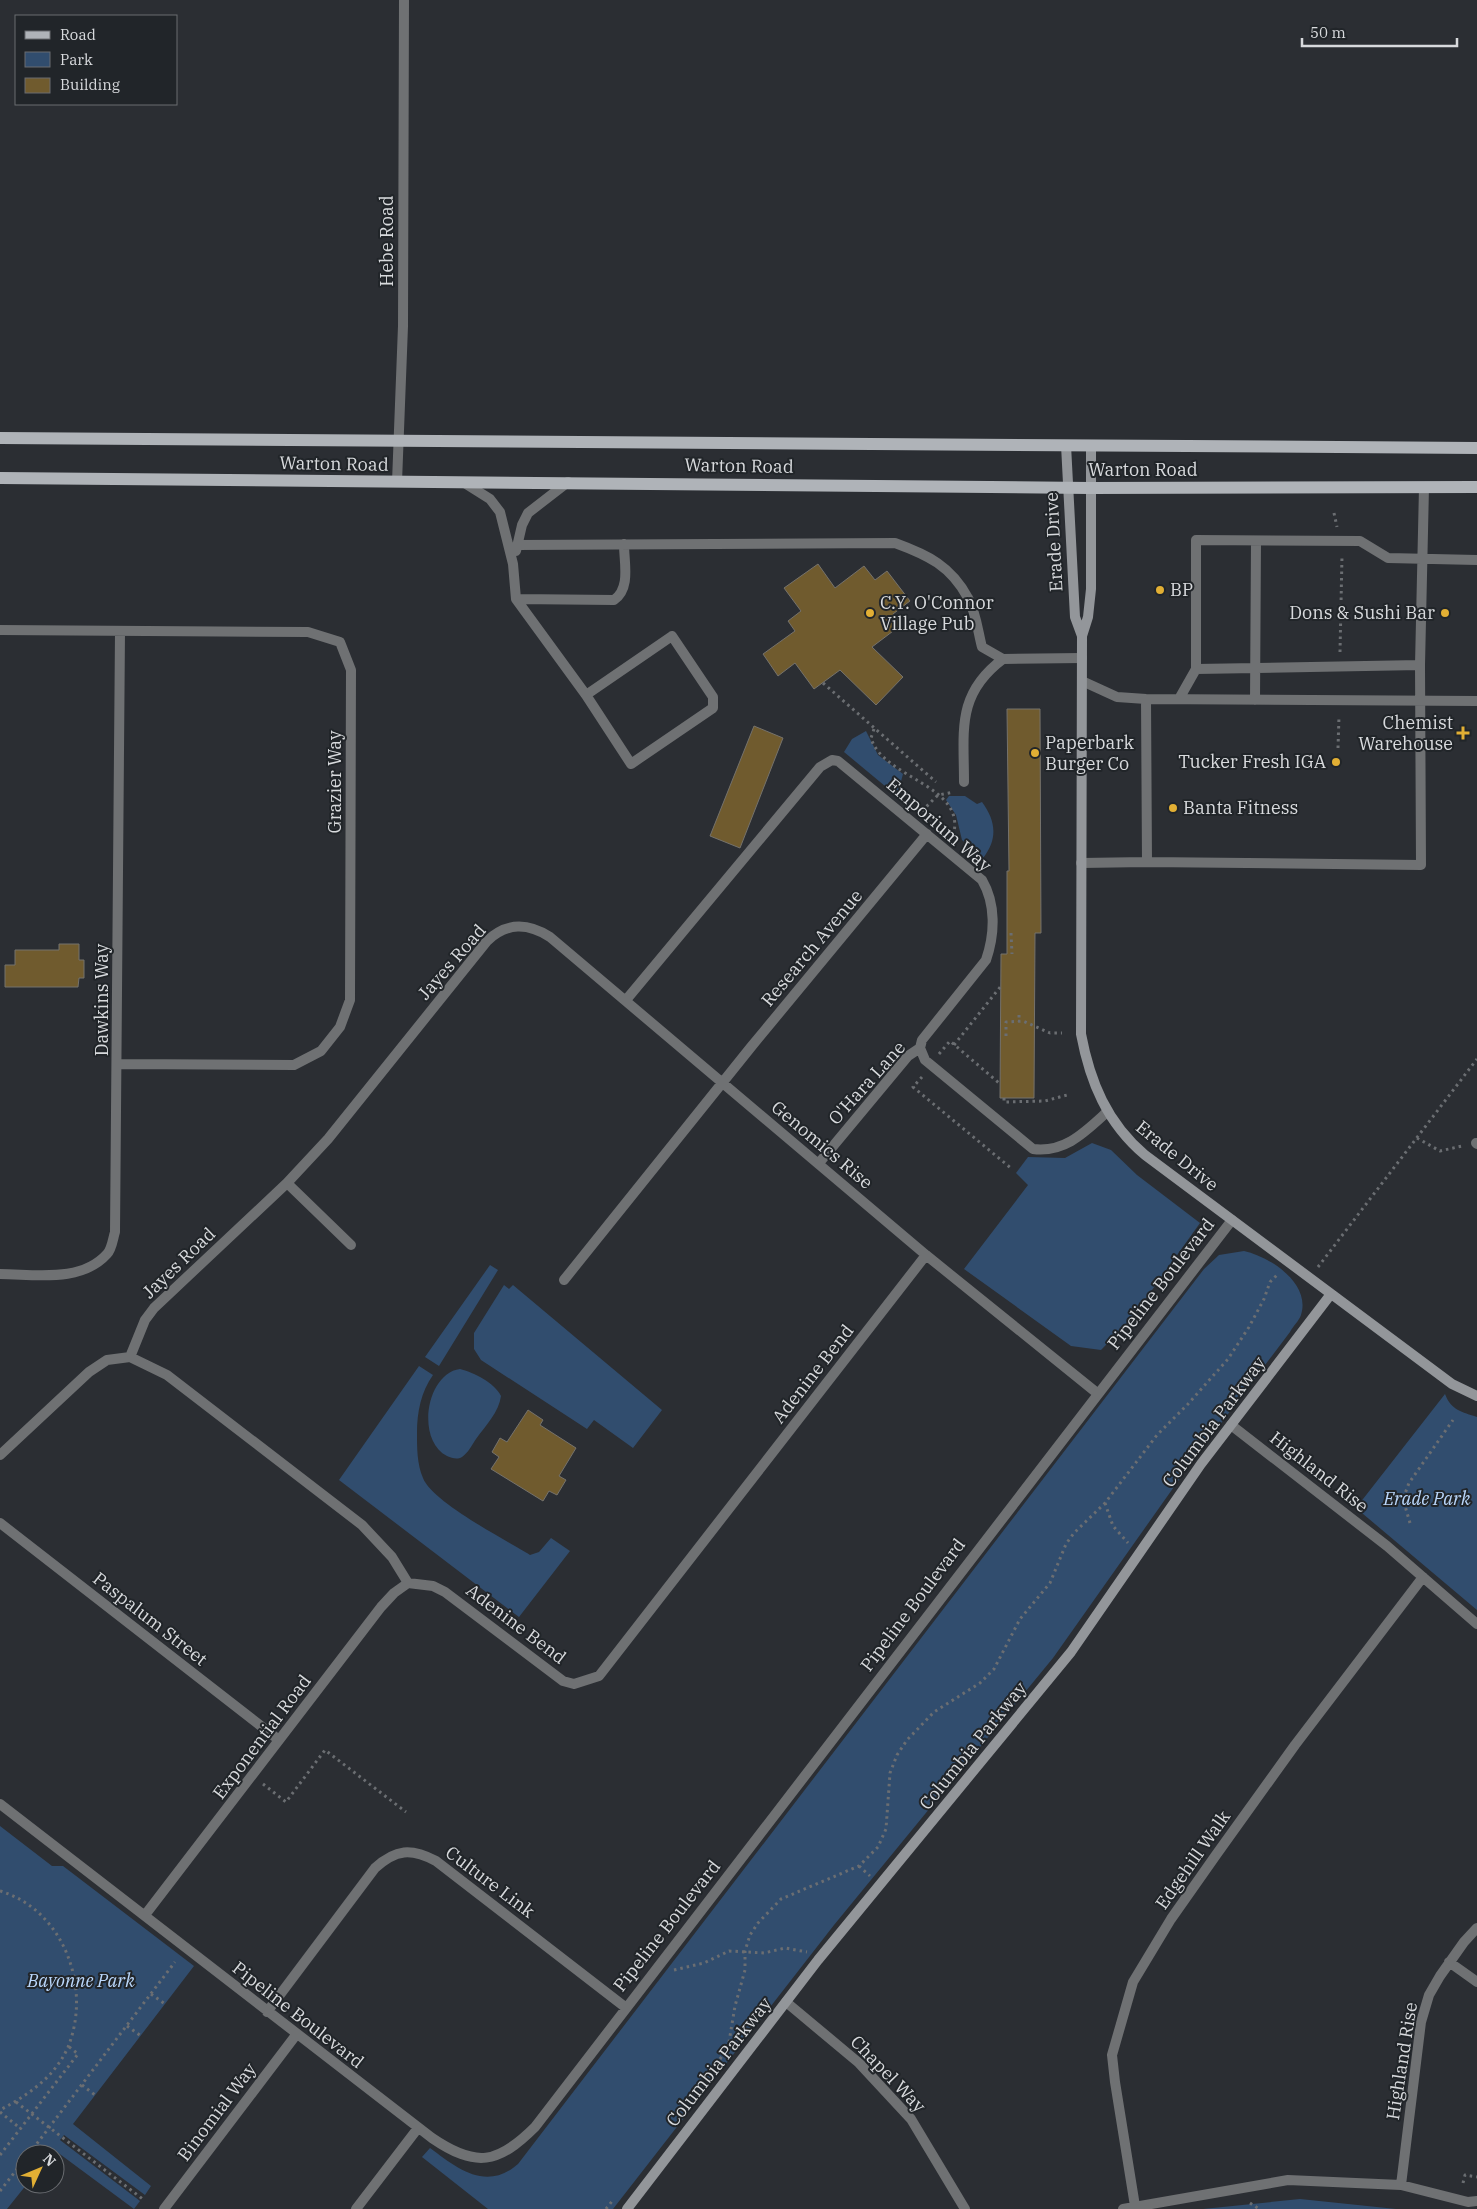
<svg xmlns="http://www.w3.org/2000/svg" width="1477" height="2209" viewBox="0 0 1477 2209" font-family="'IBM Plex Serif',serif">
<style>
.green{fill:#314d6e}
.building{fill:#705b2e;stroke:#75726c}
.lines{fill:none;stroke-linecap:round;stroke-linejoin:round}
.path{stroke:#6b6e72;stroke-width:3;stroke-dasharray:2.5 4;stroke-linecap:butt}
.lane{stroke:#6f7173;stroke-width:10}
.street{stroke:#6f7173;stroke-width:10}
.secondary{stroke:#93969a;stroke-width:10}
.primary{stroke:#afb3b8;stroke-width:12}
.poi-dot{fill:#e2af34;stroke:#212529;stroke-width:2}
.labels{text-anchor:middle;stroke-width:4;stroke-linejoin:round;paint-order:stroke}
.street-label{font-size:18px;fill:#d8dadd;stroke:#212529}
.poi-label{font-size:18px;fill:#d8dadd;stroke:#212529;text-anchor:start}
.park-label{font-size:18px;font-style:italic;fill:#bad7fb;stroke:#212529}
</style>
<rect width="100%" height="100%" fill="#2b2e33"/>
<!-- green -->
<path class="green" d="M 866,731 L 878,755 L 903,774 L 897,796 L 844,752 L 852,739 Z
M 949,796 L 965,796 L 977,804 L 982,802 C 996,821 998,839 983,858 L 962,840 L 956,815 L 946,800 Z
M 1092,1143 L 1111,1150 L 1137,1175 L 1200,1223 L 1132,1318 L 1101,1350 L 1071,1346 L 964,1269 L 1028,1185 L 1016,1173 L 1028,1157 L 1065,1158 Z
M 1244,1251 C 1270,1257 1311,1283 1301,1315 C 1299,1321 1293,1326 1290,1332 L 1188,1467 L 1053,1658 L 834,1925 L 613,2209 L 488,2209 L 422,2157 L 430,2148 C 457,2168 486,2192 518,2164 L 1204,1269 L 1219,1255 Z
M 490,1265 L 498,1270 L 439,1366 L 425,1357 Z
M 504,1285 L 509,1289 L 513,1285 L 662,1410 L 633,1448 L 594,1420 L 587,1429 L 481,1360 L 474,1349 L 474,1333 Z
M 419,1366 L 433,1375 C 421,1392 417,1412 417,1433 C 417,1448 417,1464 423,1478 C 432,1502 506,1540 530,1555 L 539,1552 L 551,1538 L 570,1551 L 519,1617 L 339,1480 Z
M 460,1369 C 473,1372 495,1383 501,1396 C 499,1412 486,1425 476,1439 C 472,1445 468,1453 462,1457 C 457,1460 452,1458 447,1456 C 415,1439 427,1373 460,1369 Z
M 1445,1394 C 1451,1410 1462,1412 1477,1417 L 1477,1610 L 1356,1508 Z
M 0,1826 L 52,1866 L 63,1866 L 194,1966 L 73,2124 L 151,2186 L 145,2195 L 64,2135 L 60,2140 L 140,2201 L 134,2209 L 53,2149 L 49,2154 L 25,2154 L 27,2184 L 7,2209 L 0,2209 Z
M 1300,2199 L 1396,2209 L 1203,2209 Z"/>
<!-- building -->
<path class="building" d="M 818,564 L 835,588 L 864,566 L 875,580 L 887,571 L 910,601 L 893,614 L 901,625 L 872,647 L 903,677 L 876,705 L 840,670 L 814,689 L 795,663 L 778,676 L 763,654 L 795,631 L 788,621 L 801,611 L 784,588 Z
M 1007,709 L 1040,709 L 1041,933 L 1035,933 L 1034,1098 L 1000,1098 L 1001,954 L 1007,954 L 1007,871 L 1009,871 Z
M 754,726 L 783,738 L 740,848 L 710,836 Z
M 59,944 L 79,944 L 79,960 L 84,960 L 84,978 L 79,978 L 78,987 L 5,987 L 5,965 L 15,965 L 15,950 L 59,950 Z
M 528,1410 L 543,1420 L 540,1425 L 576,1448 L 559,1476 L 566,1480 L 557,1495 L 549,1491 L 543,1501 L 491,1469 L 499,1457 L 492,1452 L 500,1438 L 507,1442 Z"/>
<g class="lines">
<!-- path -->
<path class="path" d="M 1334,513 L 1337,527
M 1340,652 L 1342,556
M 823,683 L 936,782
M 874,729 L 871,738 C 883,779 968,785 953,836
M 1338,748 L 1339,716
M 922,811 L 938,795 L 954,792
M 1011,933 L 1012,954
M 1019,1015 L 1019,1022
M 1006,1036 L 1006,1022 L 1023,1021 L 1050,1033 L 1062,1033
M 954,1045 L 1001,986
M 939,1054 L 950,1041 L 999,1083
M 922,1077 L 913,1087 L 1012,1169
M 1004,1098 L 1004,1102 L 1045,1101 L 1067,1095
M 1417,1138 L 1440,1151 L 1462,1146
M 1318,1267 L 1477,1059
M 1105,1503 L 1113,1526 L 1128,1543
M 1410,1523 L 1403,1499 L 1409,1483 L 1453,1420
M 263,1784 L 286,1802 L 325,1750 L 406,1812
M 859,1866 L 870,1876
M 0,1891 C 64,1910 92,1988 68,2047 C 55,2077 28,2095 0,2110
M 674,1970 L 704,1963 L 729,1951 L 764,1953 L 785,1948 L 807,1952
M 151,1994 L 165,2004
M 127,2026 L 141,2036
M 720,2059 L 728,2048 L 735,2006 L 745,1970 L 745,1951 L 750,1935 L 758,1923 L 781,1899 L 859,1866 L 878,1847 L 886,1829 L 890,1773 L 897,1755 L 907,1740 L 934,1712 L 980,1683 L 994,1669 L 1020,1619 L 1050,1583 L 1066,1544 L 1074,1533 L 1105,1503 L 1157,1435 L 1188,1404 L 1228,1359 L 1249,1327 L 1264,1299 L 1270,1282 L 1279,1273
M 82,2085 L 95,2095
M 16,2102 L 144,2200
M 0,2112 L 21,2129
M 29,2154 L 175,1962
M 0,2155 L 78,2054 L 68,2046
M 17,2169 L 25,2175
M 1463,2183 L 1465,2175 L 1477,2177
M 0,2191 L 25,2159
M 1250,2203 L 1259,2209
M 606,2209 L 613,2200"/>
<!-- lane -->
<path class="lane" d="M 463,482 L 490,499 L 500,512 L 513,564 L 516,599 L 586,695 L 631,764 L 713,708 L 713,697 L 672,636 L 586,695
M 517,545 L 895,543 C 928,555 951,566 968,598 C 976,612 978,632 982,647 L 1003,659 L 1082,658
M 516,551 L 522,525 L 528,513 L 568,482
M 516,599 L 614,600 C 631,588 624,563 624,544
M 1196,669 L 1420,665
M 1082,681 L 1117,697 L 1146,699 L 1477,701
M 1179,699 L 1196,669 L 1196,540 L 1360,541 L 1388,558 L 1477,560
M 1255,700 L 1256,542
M 964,782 C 964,731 956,694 1003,659
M 1147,862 L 1421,865 L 1420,665 L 1424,487
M 1081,863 L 1147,862 L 1146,699"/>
<!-- street -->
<path class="street" d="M 397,482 L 403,326 L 404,0
M 0,630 L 308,632 L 340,642 L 351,670 L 350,1000 L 340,1027 L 321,1051 L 294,1065 L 118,1064
M 626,1000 L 820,767 L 832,760 L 838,761 L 982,880 C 996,904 995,934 986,960 L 922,1040 L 920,1048 L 925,1060 L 1033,1149 C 1065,1153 1085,1132 1107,1112
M 1476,1143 L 1477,1144
M 819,1163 L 908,1056 L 920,1048
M 287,1183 L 351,1245
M 0,1274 C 35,1274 81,1283 107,1254 C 112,1249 113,1238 115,1232 L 120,632
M 564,1280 L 751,1047 L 927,834
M 130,1357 L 145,1320 L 154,1308 L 287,1183 L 328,1139 L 487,941 C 507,922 528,923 550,937 L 926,1255 L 1097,1393
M 1231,1425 L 1387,1546 L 1477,1624
M 0,1455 L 89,1372 L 107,1360 L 130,1357 L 167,1375 L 362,1525 L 392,1557 L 408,1583
M 0,1523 L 279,1740
M 408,1583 L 433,1586 L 445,1592 L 563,1681 L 574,1684 L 599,1676 L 926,1255
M 0,1804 L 432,2138 C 476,2168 498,2164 535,2127 L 1232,1220
M 145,1915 L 381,1607 L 394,1593 L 408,1583
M 1449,1962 L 1477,1982
M 786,2002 L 859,2063 L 911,2119 L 965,2209
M 267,2012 L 375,1868 C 396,1849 411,1848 436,1861 L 625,2007
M 1401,2185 L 1421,2022 L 1429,1995 L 1440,1976 L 1464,1942 L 1477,1928
M 1135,2206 L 1115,2082 L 1112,2055 L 1133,1982 L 1171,1919 L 1216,1855 L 1295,1745 L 1423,1577
M 164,2209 L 296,2035
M 356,2209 L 418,2128
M 1123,2209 L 1288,2180 L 1401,2185 L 1468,2202 L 1477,2201"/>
<!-- secondary -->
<path class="secondary" d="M 1066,445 L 1075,617 L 1082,636
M 1091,445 L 1091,589 L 1088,617 L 1082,636 L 1081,1034 C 1090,1082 1107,1123 1145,1155 L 1452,1384 L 1477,1396
M 627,2209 L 818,1960 L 1071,1652 L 1201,1464 L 1331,1294"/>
<!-- primary -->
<path class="primary" d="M 0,438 L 1477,448
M 0,478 L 1090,488 L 1477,487"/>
</g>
<!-- markers -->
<g class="poi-dot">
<circle cx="1160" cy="590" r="5"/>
<circle cx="870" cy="613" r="5"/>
<circle cx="1445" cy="613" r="5"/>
<path d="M1460.5 725.5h5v5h5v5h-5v5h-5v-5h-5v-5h5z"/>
<circle cx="1035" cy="753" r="5"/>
<circle cx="1336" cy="762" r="5"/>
<circle cx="1173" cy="808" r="5"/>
</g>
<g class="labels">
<!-- street labels -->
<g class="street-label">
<text transform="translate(387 241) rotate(-90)" y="6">Hebe Road</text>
<text transform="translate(334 464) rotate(1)" y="6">Warton Road</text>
<text transform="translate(739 466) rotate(1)" y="6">Warton Road</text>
<text x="1143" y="476">Warton Road</text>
<text transform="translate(1054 542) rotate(-93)" y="6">Erade Drive</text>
<text transform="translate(335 782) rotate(-90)" y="6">Grazier Way</text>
<text transform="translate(939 825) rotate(41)" y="6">Emporium Way</text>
<text transform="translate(812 948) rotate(-50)" y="6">Research Avenue</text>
<text transform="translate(452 962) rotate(-49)" y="6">Jayes Road</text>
<text transform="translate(102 1000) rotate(-90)" y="6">Dawkins Way</text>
<text transform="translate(867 1083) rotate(-48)" y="6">O'Hara Lane</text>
<text transform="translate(822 1145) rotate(40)" y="6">Genomics Rise</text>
<text transform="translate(1177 1156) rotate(39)" y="6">Erade Drive</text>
<text transform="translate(179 1263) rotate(-44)" y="6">Jayes Road</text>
<text transform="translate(1161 1284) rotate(-52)" y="6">Pipeline Boulevard</text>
<text transform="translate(813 1374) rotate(-52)" y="6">Adenine Bend</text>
<text transform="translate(1214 1422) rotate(-53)" y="6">Columbia Parkway</text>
<text transform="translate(1319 1472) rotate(38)" y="6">Highland Rise</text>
<text transform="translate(913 1605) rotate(-53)" y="6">Pipeline Boulevard</text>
<text transform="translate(150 1619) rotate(38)" y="6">Paspalum Street</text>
<text transform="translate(516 1624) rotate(37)" y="6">Adenine Bend</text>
<text transform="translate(262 1737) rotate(-53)" y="6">Exponential Road</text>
<text transform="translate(973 1746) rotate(-51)" y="6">Columbia Parkway</text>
<text transform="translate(1193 1860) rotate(-55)" y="6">Edgehill Walk</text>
<text transform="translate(490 1882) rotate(37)" y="6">Culture Link</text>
<text transform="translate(667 1926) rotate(-52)" y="6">Pipeline Boulevard</text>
<text transform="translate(298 2015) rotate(38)" y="6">Pipeline Boulevard</text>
<text transform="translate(1402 2061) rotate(-81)" y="6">Highland Rise</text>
<text transform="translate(719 2062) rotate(-52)" y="6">Columbia Parkway</text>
<text transform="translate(888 2074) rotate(46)" y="6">Chapel Way</text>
<text transform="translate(217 2112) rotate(-53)" y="6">Binomial Way</text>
</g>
<!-- poi labels -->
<g class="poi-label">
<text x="1170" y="596">BP</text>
<text x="880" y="609">C.Y. O'Connor<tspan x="880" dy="21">Village Pub</tspan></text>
<text x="1435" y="619" text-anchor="end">Dons &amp; Sushi Bar</text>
<text x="1453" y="729" text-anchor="end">Chemist<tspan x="1453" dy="21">Warehouse</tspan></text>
<text x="1045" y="749">Paperbark<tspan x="1045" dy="21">Burger Co</tspan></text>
<text x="1326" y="768" text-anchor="end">Tucker Fresh IGA</text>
<text x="1183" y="814">Banta Fitness</text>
</g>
<!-- park labels -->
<g class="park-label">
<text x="1427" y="1505">Erade Park</text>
<text x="81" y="1987">Bayonne Park</text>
</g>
</g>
<!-- legend -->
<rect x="15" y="15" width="162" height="90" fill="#212529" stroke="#6a6d71"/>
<rect x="25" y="31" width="25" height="8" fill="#afb3b8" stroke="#6a6d71"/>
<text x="60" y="40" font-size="15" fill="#d8dadd">Road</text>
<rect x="25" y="52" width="25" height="15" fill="#314d6e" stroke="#6a6d71"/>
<text x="60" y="65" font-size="15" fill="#d8dadd">Park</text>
<rect x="25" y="78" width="25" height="15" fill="#705b2e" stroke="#6a6d71"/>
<text x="60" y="90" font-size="15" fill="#d8dadd">Building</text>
<!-- north arrow -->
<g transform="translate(40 2169) rotate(46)"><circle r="24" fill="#212529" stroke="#6a6d71"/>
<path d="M0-4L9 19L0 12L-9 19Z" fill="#e2af34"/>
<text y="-8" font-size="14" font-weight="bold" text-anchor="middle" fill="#d8dadd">N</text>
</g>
<!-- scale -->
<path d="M1302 38v8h155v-8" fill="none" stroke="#d8dadd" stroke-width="2.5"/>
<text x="1310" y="38" font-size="15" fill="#d8dadd" stroke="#212529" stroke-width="4" paint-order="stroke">50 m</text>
</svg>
